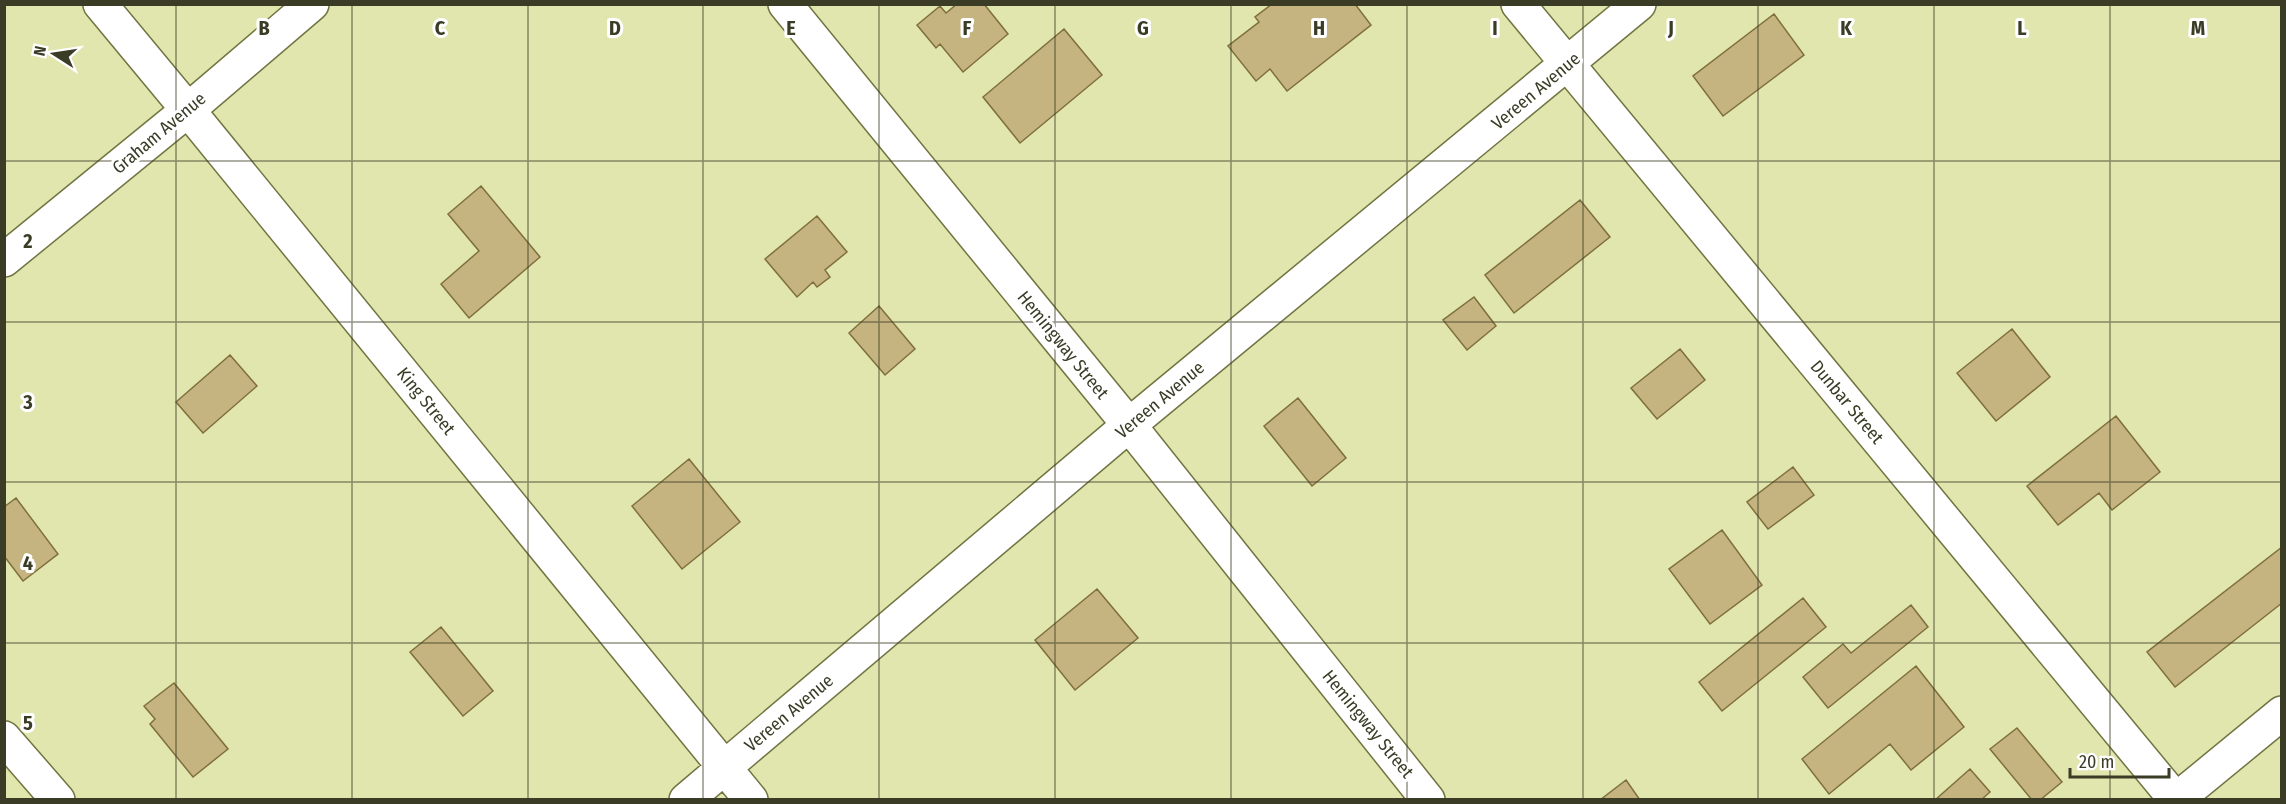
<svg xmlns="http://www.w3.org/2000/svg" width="2286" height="804" viewBox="0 0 2286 804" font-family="'Fira Sans Condensed',sans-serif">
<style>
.building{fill:#c5b47f;stroke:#7f6f3c;stroke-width:1.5}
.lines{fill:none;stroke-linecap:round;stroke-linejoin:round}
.minor-casing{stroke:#717441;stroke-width:36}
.minor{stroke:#fff;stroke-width:33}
.grid{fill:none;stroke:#3a3c26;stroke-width:1.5;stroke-opacity:0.55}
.labels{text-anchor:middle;stroke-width:6;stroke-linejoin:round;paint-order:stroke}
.street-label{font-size:18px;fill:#3a3c26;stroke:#fff}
.grid-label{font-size:20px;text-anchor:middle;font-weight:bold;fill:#3a3c26;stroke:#fff;stroke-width:6;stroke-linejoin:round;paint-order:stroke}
</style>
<rect width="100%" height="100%" fill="#e0e6ae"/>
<!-- building -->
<path class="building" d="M 957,4 L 984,4 L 1008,34 L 963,72 L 940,44 L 936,48 L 917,25 L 940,6 L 946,13 Z
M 1272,4 L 1355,4 L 1371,25 L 1287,91 L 1270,69 L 1256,81 L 1228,46 L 1259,22 L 1255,17 Z
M 1774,14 L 1804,55 L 1723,116 L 1693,76 Z
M 1064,29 L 1102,75 L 1020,143 L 983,97 Z
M 481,186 L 540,257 L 469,318 L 441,284 L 479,251 L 448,214 Z
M 1580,200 L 1610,237 L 1514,313 L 1485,275 Z
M 817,216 L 847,252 L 825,270 L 830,277 L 817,287 L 813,282 L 797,297 L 765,259 Z
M 1474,297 L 1496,326 L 1467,350 L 1443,320 Z
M 879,306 L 915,349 L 885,375 L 849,333 Z
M 2012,329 L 2050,377 L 1996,421 L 1957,373 Z
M 1680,349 L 1705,380 L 1657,419 L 1631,388 Z
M 230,355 L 257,386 L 203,433 L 176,402 Z
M 1298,398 L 1346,458 L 1312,486 L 1264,426 Z
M 2116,416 L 2160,472 L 2112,510 L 2099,493 L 2058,525 L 2027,486 Z
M 689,459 L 740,522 L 682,569 L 632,506 Z
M 1793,467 L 1814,495 L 1768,529 L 1747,502 Z
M 16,498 L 58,554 L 23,581 L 4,556 L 4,507 Z
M 1722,530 L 1762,585 L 1710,624 L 1669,569 Z
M 2282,547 L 2282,603 L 2175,687 L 2147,652 Z
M 1097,589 L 1138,638 L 1075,690 L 1035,640 Z
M 1803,598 L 1826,627 L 1722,711 L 1699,682 Z
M 1911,605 L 1928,627 L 1828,708 L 1803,677 L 1843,644 L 1851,653 Z
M 441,627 L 493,691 L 463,716 L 410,652 Z
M 1916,666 L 1964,727 L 1911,770 L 1890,744 L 1829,794 L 1802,759 Z
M 174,683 L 228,749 L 193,777 L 150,724 L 155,719 L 144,706 Z
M 2017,728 L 2062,782 L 2040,800 L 2032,800 L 1990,749 Z
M 1970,769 L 1990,792 L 1981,800 L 1935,800 Z
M 1626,780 L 1640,800 L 1600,800 Z"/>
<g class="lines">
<defs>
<path id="minor" d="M 100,4 L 188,110 L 751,800
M 785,4 L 1129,425 L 1428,800
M 1518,4 L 2176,800
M 4,260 L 188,110 L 312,4
M 4,738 L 58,800
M 686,800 L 1129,425 L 1639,4
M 2176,800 L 2282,713"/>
</defs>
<!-- minor casing -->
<use href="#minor" class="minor-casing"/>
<!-- minor -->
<use href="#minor" class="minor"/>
</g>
<!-- grid -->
<path class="grid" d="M 176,4 L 176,800M 352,4 L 352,800M 528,4 L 528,800M 703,4 L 703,800M 879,4 L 879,800M 1055,4 L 1055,800M 1231,4 L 1231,800M 1407,4 L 1407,800M 1583,4 L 1583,800M 1758,4 L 1758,800M 1934,4 L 1934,800M 2110,4 L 2110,800M 4,161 L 2282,161M 4,322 L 2282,322M 4,482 L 2282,482M 4,643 L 2282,643"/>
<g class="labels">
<!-- street labels -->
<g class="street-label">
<text transform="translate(1536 91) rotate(-40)" y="6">Vereen Avenue</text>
<text transform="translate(159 133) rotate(-40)" y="6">Graham Avenue</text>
<text transform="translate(1063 345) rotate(51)" y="6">Hemingway Street</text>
<text transform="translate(1160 400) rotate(-40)" y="6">Vereen Avenue</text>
<text transform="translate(426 401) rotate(51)" y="6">King Street</text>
<text transform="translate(1847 402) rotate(50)" y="6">Dunbar Street</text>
<text transform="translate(789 713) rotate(-40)" y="6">Vereen Avenue</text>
<text transform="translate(1368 724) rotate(51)" y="6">Hemingway Street</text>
</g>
</g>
<g class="grid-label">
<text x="264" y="35">B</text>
<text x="440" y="35">C</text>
<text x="615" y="35">D</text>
<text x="791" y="35">E</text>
<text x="967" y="35">F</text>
<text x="1143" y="35">G</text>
<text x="1319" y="35">H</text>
<text x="1495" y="35">I</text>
<text x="1671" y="35">J</text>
<text x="1846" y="35">K</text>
<text x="2022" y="35">L</text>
<text x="2198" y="35">M</text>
<text x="28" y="248">2</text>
<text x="28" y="409">3</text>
<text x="28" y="570">4</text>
<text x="28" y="730">5</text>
</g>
<!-- border -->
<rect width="2286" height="804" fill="none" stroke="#3a3c26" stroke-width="12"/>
<!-- north arrow -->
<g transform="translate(54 54) rotate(282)" stroke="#ffffff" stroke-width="4.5" paint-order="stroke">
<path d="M0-4.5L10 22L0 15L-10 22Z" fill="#3a3c26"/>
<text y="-9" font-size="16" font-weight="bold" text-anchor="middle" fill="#3a3c26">N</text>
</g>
<!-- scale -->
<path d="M2070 768v9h99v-9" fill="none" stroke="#3a3c26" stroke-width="3"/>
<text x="2079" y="768" font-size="18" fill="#3a3c26" stroke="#ffffff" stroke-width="4.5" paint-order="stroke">20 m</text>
</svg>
